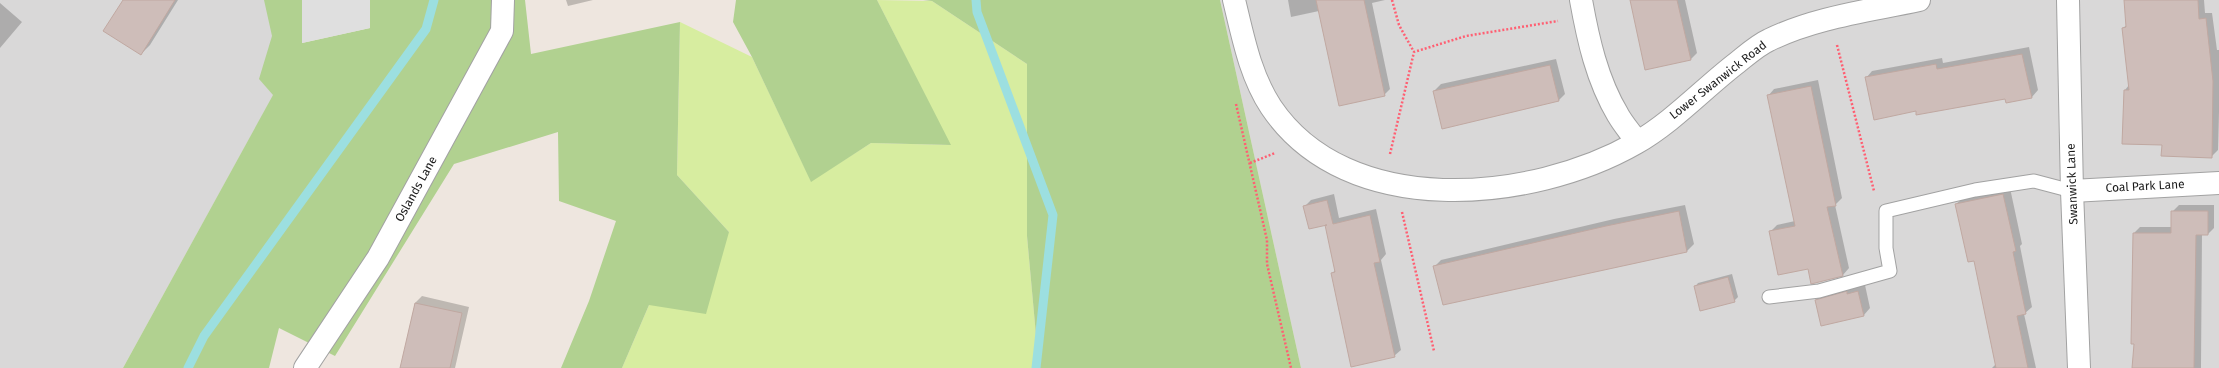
<svg xmlns="http://www.w3.org/2000/svg" width="2219" height="368" viewBox="0 0 2219 368" font-family="'Fira Sans',sans-serif">
<style>
.residential{fill:#d9d8d8}
.grass{fill:#d7eda0}
.forest{fill:#b1d190}
.parking{fill:#dfdfdf}
.shadow{fill:#0003}
.lines{fill:none;stroke-linecap:round;stroke-linejoin:round}
.stream{stroke:#9cdfe0;stroke-width:9}
.building{fill:#cebdb9;stroke:#c0a8a1}
.service-casing{stroke:#a2a2a2;stroke-width:15}
.minor-casing{stroke:#a2a2a2;stroke-width:24}
.tertiary-casing{stroke:#a2a2a2;stroke-width:24}
.path{stroke:#ff5f72;stroke-width:2.5;stroke-dasharray:2 2;stroke-linecap:butt}
.service{stroke:#fff;stroke-width:13}
.minor{stroke:#fff;stroke-width:22}
.tertiary{stroke:#fff;stroke-width:22}
.labels{text-anchor:middle;stroke-width:4;stroke-linejoin:round;paint-order:stroke}
.street-label{font-size:12px;fill:#1b1b1b;stroke:#fff}
</style>
<rect width="100%" height="100%" fill="#eee6df"/>
<!-- residential -->
<path class="residential" d="M 0,0 L 302,0 L 302,43 L 123,368 L 0,368 Z
M 1220,0 L 2219,0 L 2219,368 L 1301,368 Z"/>
<!-- grass -->
<path class="grass" d="M 877,0 L 932,1 L 1027,64 L 1027,236 L 1039,368 L 622,368 L 649,305 L 729,232 L 677,175 L 680,22 L 752,57 L 811,181 L 871,143 L 950,145 Z"/>
<!-- forest -->
<path class="forest" d="M 264,0 L 302,0 L 302,43 L 370,28 L 370,0 L 525,0 L 531,54 L 680,22 L 677,175 L 729,232 L 706,314 L 649,305 L 622,368 L 561,368 L 589,301 L 616,221 L 559,201 L 558,132 L 454,164 L 335,356 L 279,328 L 269,368 L 123,368 L 273,95 L 259,79 L 272,36 Z
M 736,0 L 877,0 L 951,145 L 871,143 L 811,182 L 752,57 L 733,22 Z
M 923,0 L 1220,0 L 1301,368 L 1039,368 L 1027,236 L 1027,64 L 932,1 Z"/>
<!-- parking -->
<path class="parking" d="M 302,0 L 370,0 L 370,28 L 302,43 Z"/>
<!-- shadow -->
<path class="shadow" d="M 124,0 L 178,0 L 150,45 L 141,54 Z
M 566,0 L 593,0 L 568,6 Z
M 1288,0 L 1385,0 L 1372,3 L 1390,89 L 1384,95 L 1319,11 L 1291,17 Z
M 1631,0 L 1685,0 L 1697,53 L 1691,59 Z
M 2125,0 L 2204,0 L 2205,13 L 2212,13 L 2217,50 L 2219,50 L 2219,112 L 2218,150 L 2211,157 L 2163,144 L 2125,90 L 2129,85 L 2123,28 L 2127,25 Z
M 0,3 L 22,22 L 0,48 Z
M 2029,47 L 2038,90 L 2032,97 L 2006,98 L 1961,107 L 1960,104 L 1916,110 L 1866,78 L 1872,71 L 1942,58 L 1943,63 Z
M 1556,59 L 1565,94 L 1558,101 L 1434,91 L 1441,84 Z
M 1818,80 L 1842,198 L 1835,205 L 1849,268 L 1843,275 L 1812,283 L 1809,268 L 1770,232 L 1777,225 L 1795,221 L 1768,96 L 1774,89 Z
M 2010,188 L 2022,244 L 2020,246 L 2032,307 L 2024,314 L 2036,368 L 1992,368 L 1996,364 L 1975,260 L 1956,204 L 1963,198 Z
M 1334,194 L 1339,218 L 1376,209 L 1386,254 L 1381,260 L 1401,350 L 1394,356 L 1332,274 L 1335,270 L 1326,226 L 1305,206 L 1311,200 Z
M 1685,205 L 1694,244 L 1687,251 L 1444,304 L 1435,266 L 1441,260 L 1614,219 Z
M 2179,205 L 2214,205 L 2214,228 L 2208,234 L 2202,234 L 2201,368 L 2133,368 L 2135,343 L 2134,233 L 2140,227 L 2172,227 L 2172,212 Z
M 1732,274 L 1738,297 L 1734,301 L 1695,287 L 1698,283 Z
M 1865,285 L 1870,308 L 1864,315 L 1816,300 L 1822,293 Z
M 422,296 L 469,307 L 455,368 L 401,368 L 415,303 Z"/>
<g class="lines">
<!-- stream -->
<path class="stream" d="M 976,0 L 977,12 L 1053,215 L 1036,368
M 188,368 L 204,336 L 426,29 L 434,0"/>
</g>
<!-- building -->
<path class="building" d="M 123,0 L 175,0 L 141,55 L 103,31 Z
M 1316,0 L 1364,0 L 1385,96 L 1339,106 Z
M 1630,0 L 1677,0 L 1691,60 L 1645,70 Z
M 2124,0 L 2198,0 L 2199,19 L 2206,18 L 2213,81 L 2212,158 L 2161,156 L 2162,145 L 2122,144 L 2124,90 L 2129,90 L 2122,28 L 2126,27 Z
M 2022,54 L 2032,98 L 2006,103 L 2005,99 L 1916,115 L 1916,111 L 1874,120 L 1865,77 L 1936,64 L 1937,69 Z
M 1550,65 L 1559,101 L 1442,129 L 1433,91 Z
M 1811,86 L 1836,206 L 1827,207 L 1843,276 L 1811,284 L 1808,269 L 1778,275 L 1769,231 L 1795,226 L 1767,95 Z
M 2003,194 L 2016,251 L 2013,252 L 2026,314 L 2017,316 L 2028,368 L 1996,368 L 1974,261 L 1968,262 L 1955,204 Z
M 1327,200 L 1333,224 L 1370,215 L 1380,262 L 1374,263 L 1395,357 L 1351,367 L 1331,273 L 1335,272 L 1325,225 L 1327,225 L 1309,229 L 1303,206 Z
M 1679,211 L 1687,252 L 1443,305 L 1433,266 L 1606,226 Z
M 2171,211 L 2208,211 L 2208,235 L 2196,235 L 2194,368 L 2132,368 L 2134,344 L 2131,344 L 2133,233 L 2171,233 Z
M 1728,277 L 1735,302 L 1700,311 L 1694,286 Z
M 1847,291 L 1847,294 L 1858,291 L 1864,316 L 1821,326 L 1815,300 Z
M 415,303 L 462,313 L 450,368 L 400,368 Z"/>
<g class="lines">
<defs>
<path id="service" d="M 1769,297 L 1819,291 L 1890,271 L 1886,248 L 1886,211 L 1975,190 L 2034,181 L 2072,191"/>
<path id="minor" d="M 1234,0 C 1243,37 1250,75 1271,107 C 1347,220 1531,203 1636,143 C 1673,122 1705,87 1738,62 C 1748,54 1758,45 1769,40 C 1816,17 1869,11 1919,0
M 1581,0 C 1588,39 1597,80 1618,115 C 1623,124 1631,133 1637,142
M 2072,191 L 2219,183
M 305,368 L 378,258 L 502,31 L 503,0"/>
<path id="tertiary" d="M 2068,0 L 2072,191 L 2079,368"/>
</defs>
<!-- service casing -->
<use href="#service" class="service-casing"/>
<!-- minor casing -->
<use href="#minor" class="minor-casing"/>
<!-- tertiary casing -->
<use href="#tertiary" class="tertiary-casing"/>
<!-- path -->
<path class="path" d="M 1392,0 L 1399,25 L 1414,52
M 1837,45 L 1874,191
M 1236,104 L 1267,240 L 1267,264 L 1291,368
M 1390,154 L 1414,52 L 1466,36 L 1558,21
M 1250,163 L 1275,153
M 1402,212 L 1434,351"/>
<!-- service -->
<use href="#service" class="service"/>
<!-- minor -->
<use href="#minor" class="minor"/>
<!-- tertiary -->
<use href="#tertiary" class="tertiary"/>
</g>
<g class="labels">
<!-- street labels -->
<g class="street-label">
<text transform="translate(1718 80) rotate(-38)" y="4">Lower Swanwick Road</text>
<text transform="translate(2072 184) rotate(-92)" y="4">Swanwick Lane</text>
<text transform="translate(2145 186) rotate(-3)" y="4">Coal Park Lane</text>
<text transform="translate(416 189) rotate(-61)" y="4">Oslands Lane</text>
</g>
</g>
</svg>
